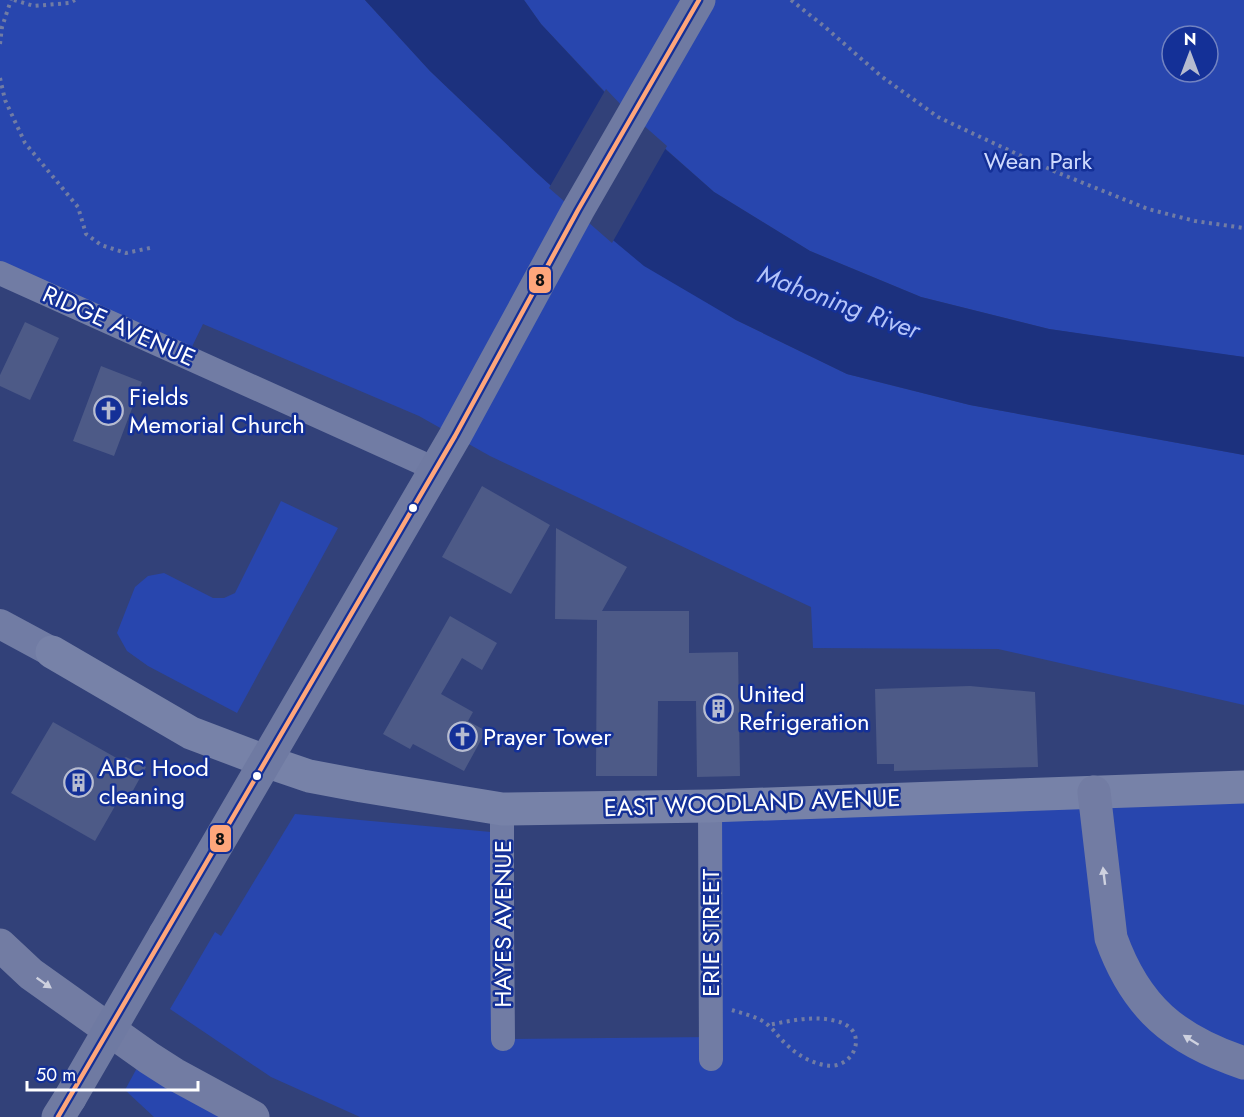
<svg xmlns="http://www.w3.org/2000/svg" width="1244" height="1117" viewBox="0 0 1244 1117" font-family="Jost,sans-serif">
<style>
.green{fill:#2846ae;fill-rule:evenodd}
.water{fill:#1c317e}
.pier{fill:#324179}
.building{fill:#4d5a87}
.lines{fill:none;stroke-linecap:round;stroke-linejoin:round}
.path{stroke:#717ca4;stroke-width:4;stroke-dasharray:3 4.5;stroke-linecap:butt}
.minor{stroke:#717ca4;stroke-width:24}
.tertiary{stroke:#717ca4;stroke-width:30}
.secondary{stroke:#7782a8;stroke-width:33}
.primary{stroke:#6f7aa2;stroke-width:33}
.motorway{stroke:#727ca3;stroke-width:33}
.primary-bridge{stroke:#6f7aa2;stroke-width:33}
.bus-1-casing{stroke:#143097;stroke-width:9}
.bus-1{stroke:#fea67b;stroke-width:4.5}
.oneway{fill:#ced1df}
.bus-dot{fill:#fff;stroke:#143097;stroke-width:2}
.labels{text-anchor:middle;stroke-width:5;stroke-linejoin:round;paint-order:stroke}
.park-label{font-size:24px;fill:#ced9fd;stroke:#143097}
.street-label{font-size:24px;fill:#fff;stroke:#143097}
.poi-label{font-size:24px;fill:#fff;stroke:#143097;text-anchor:start}
.water-label{font-size:26px;font-style:italic;fill:#b3c3f9;stroke:#143097}
.line-badge{stroke:#143097;stroke-width:2}
.pale-badge-label{font-size:16px;text-anchor:middle;font-weight:bold;fill:#111}
</style>
<rect width="100%" height="100%" fill="#324179"/>
<!-- green -->
<path class="green" d="M 0,0 L 365,0 L 430,71 L 538,174 L 590,221 L 736,320 L 847,374 L 970,405 L 1244,455 L 1244,705 L 998,649 L 813,648 L 811,607 L 490,456 L 419,416 L 203,324 L 187,357 L 0,273 Z
M 524,0 L 1244,0 L 1244,357 L 1173,348 L 1049,329 L 921,297 L 810,251 L 714,192 L 623,111 L 541,24 ZM 1172,36 L 1208,36 L 1208,72 L 1172,72 Z
M 281,501 L 338,528 L 237,713 L 148,666 L 127,651 L 117,633 L 135,587 L 148,576 L 164,573 L 213,598 L 224,598 L 235,593 Z
M 1244,787 L 1244,1117 L 360,1117 L 271,1077 L 170,1009 L 215,932 L 221,936 L 295,814 L 502,833 L 504,1039 L 711,1037 L 710,806 Z
M 144,1055 L 253,1117 L 154,1117 L 125,1090 Z"/>
<!-- water -->
<path class="water" d="M 365,0 L 524,0 L 541,24 L 622,111 L 714,192 L 810,251 L 921,297 L 1049,329 L 1244,357 L 1244,455 L 970,405 L 847,374 L 736,320 L 644,266 L 590,221 L 538,174 L 430,71 Z"/>
<!-- pier -->
<path class="pier" d="M 606,89 L 625,109 L 667,146 L 612,243 L 549,188 Z"/>
<!-- building -->
<path class="building" d="M 25,322 L 59,338 L 30,400 L 0,386 L 0,375 Z
M 101,366 L 142,382 L 114,456 L 73,441 Z
M 482,486 L 550,525 L 511,594 L 442,557 Z
M 556,528 L 627,567 L 602,611 L 689,611 L 689,653 L 738,652 L 740,776 L 697,777 L 696,701 L 658,701 L 657,776 L 596,776 L 597,620 L 555,619 Z
M 450,616 L 497,643 L 482,670 L 462,658 L 441,694 L 473,712 L 468,721 L 486,731 L 464,771 L 413,744 L 410,749 L 383,734 Z
M 970,686 L 1035,692 L 1038,767 L 894,771 L 894,764 L 877,764 L 875,689 Z
M 53,722 L 120,760 L 126,757 L 146,767 L 130,796 L 119,799 L 95,841 L 11,793 Z"/>
<g class="lines">
<!-- path -->
<path class="path" d="M 14,0 L 34,6 L 69,3 L 75,0
M 791,0 L 825,27 L 881,76 L 938,117 L 976,135 L 1056,172 L 1148,209 L 1195,221 L 1244,228
M 0,44 L 2,27 L 11,0
M 0,78 L 5,100 L 25,143 L 78,207 L 86,234 L 101,245 L 126,253 L 150,248
M 732,1010 C 744,1014 760,1017 769,1026 C 775,1031 779,1038 785,1043 C 796,1054 809,1062 824,1065 C 854,1072 872,1029 836,1021 C 814,1015 790,1021 768,1025"/>
<!-- minor -->
<path class="minor" d="M 0,273 L 435,469
M 710,806 L 711,1059
M 502,809 L 502,925 L 503,1039"/>
<!-- tertiary -->
<path class="tertiary" d="M 0,624 L 52,652"/>
<!-- secondary -->
<path class="secondary" d="M 52,652 L 191,733 L 265,761 L 309,776 L 362,786 L 502,809 L 710,806 L 1244,787"/>
<!-- primary -->
<path class="primary" d="M 165,934 L 455,436 L 578,210 L 699,0
M 58,1117 L 70,1098"/>
<!-- motorway -->
<path class="motorway" d="M 1094,792 L 1111,938 C 1136,1008 1175,1040 1244,1063
M 0,945 L 31,974 L 149,1058 L 174,1074 L 253,1117"/>
<!-- primary-bridge -->
<path class="primary-bridge" d="M 70,1098 L 165,934"/>
<defs>
<path id="bus-1" d="M 58,1117 L 455,436 L 578,210 L 699,0"/>
</defs>
<!-- bus-1 casing -->
<use href="#bus-1" class="bus-1-casing"/>
<!-- bus-1 -->
<use href="#bus-1" class="bus-1"/>
</g>
<!-- one-way arrows -->
<defs><path id="oneway-solid" d="M-6-.8H1V-3.2L6.5 0L1 3.2V.8H-6Z" transform="scale(1.5)"/></defs>
<g class="oneway">
<use href="#oneway-solid" transform="translate(1104 876) rotate(-97)"/>
<use href="#oneway-solid" transform="translate(44 983) rotate(35)"/>
<use href="#oneway-solid" transform="translate(1191 1040) rotate(-148)"/>
</g>
<!-- icons -->
<defs>
<symbol id="church-ring" viewBox="-11 -11 22 22"><circle r="9.5" fill="#143097" stroke="#b7bcd0" stroke-width="1.5"/><path d="M-1.2-6h2.4v3.5h3.3v2.4h-3.3V6h-2.4V-.1h-3.3v-2.4h3.3Z" fill="#b7bcd0"/></symbol>
<symbol id="building-ring" viewBox="-11 -11 22 22"><circle r="9.5" fill="#143097" stroke="#b7bcd0" stroke-width="1.5"/><path d="M-4-6H4V6H1V3H-1V6H-4ZM-2.5-4.3h1.7v1.8h-1.7ZM.8-4.3h1.7v1.8H.8ZM-2.5-1h1.7V.8h-1.7ZM.8-1h1.7V.8H.8Z" fill="#b7bcd0"/></symbol>
</defs>
<g fill-rule="evenodd">
<use href="#church-ring" x="92" y="394" width="33" height="33"/>
<use href="#building-ring" x="702" y="692" width="33" height="33"/>
<use href="#church-ring" x="446" y="720" width="33" height="33"/>
<use href="#building-ring" x="62" y="766" width="33" height="33"/>
</g>
<!-- markers -->
<g class="bus-dot">
<circle cx="413" cy="508" r="5"/>
<circle cx="257" cy="776" r="5"/>
</g>
<g class="labels">
<!-- park labels -->
<g class="park-label">
<text x="1038" y="169">Wean Park</text>
</g>
<!-- street labels -->
<g class="street-label">
<text transform="translate(119 326) rotate(24)" y="8">RIDGE AVENUE</text>
<text transform="translate(752 803) rotate(-2)" y="8">EAST WOODLAND AVENUE</text>
<text transform="translate(503 924) rotate(-90)" y="8">HAYES AVENUE</text>
<text transform="translate(711 933) rotate(-90)" y="8">ERIE STREET</text>
</g>
<!-- poi labels -->
<g class="poi-label">
<text x="129" y="405">Fields<tspan x="129" dy="28">Memorial Church</tspan></text>
<text x="739" y="702">United<tspan x="739" dy="28">Refrigeration</tspan></text>
<text x="483" y="745">Prayer Tower</text>
<text x="99" y="776">ABC Hood<tspan x="99" dy="28">cleaning</tspan></text>
</g>
<!-- water labels -->
<g class="water-label">
<text transform="translate(839 302) rotate(20)" y="9">Mahoning River</text>
</g>
</g>
<g class="line-badge">
<rect x="528" y="266" width="24" height="28" rx="6" fill="#fea67b"/>
<rect x="209" y="824" width="23" height="29" rx="6" fill="#fea67b"/>
</g>
<g class="pale-badge-label">
<text x="540" y="286">8</text>
<text x="220" y="845">8</text>
</g>
<!-- north arrow -->
<g transform="translate(1190 54)"><circle r="28" fill="#143097" stroke="#7283c1" stroke-width="1.5"/>
<path d="M0-4.5L10 22L0 15L-10 22Z" fill="#b7bcd0"/>
<text y="-9" font-size="16" font-weight="bold" text-anchor="middle" fill="#ffffff">N</text>
</g>
<!-- scale -->
<path d="M27 1081v9h171v-9" fill="none" stroke="#ffffff" stroke-width="3"/>
<text x="36" y="1081" font-size="18" fill="#ffffff" stroke="#143097" stroke-width="4.5" paint-order="stroke">50 m</text>
</svg>
